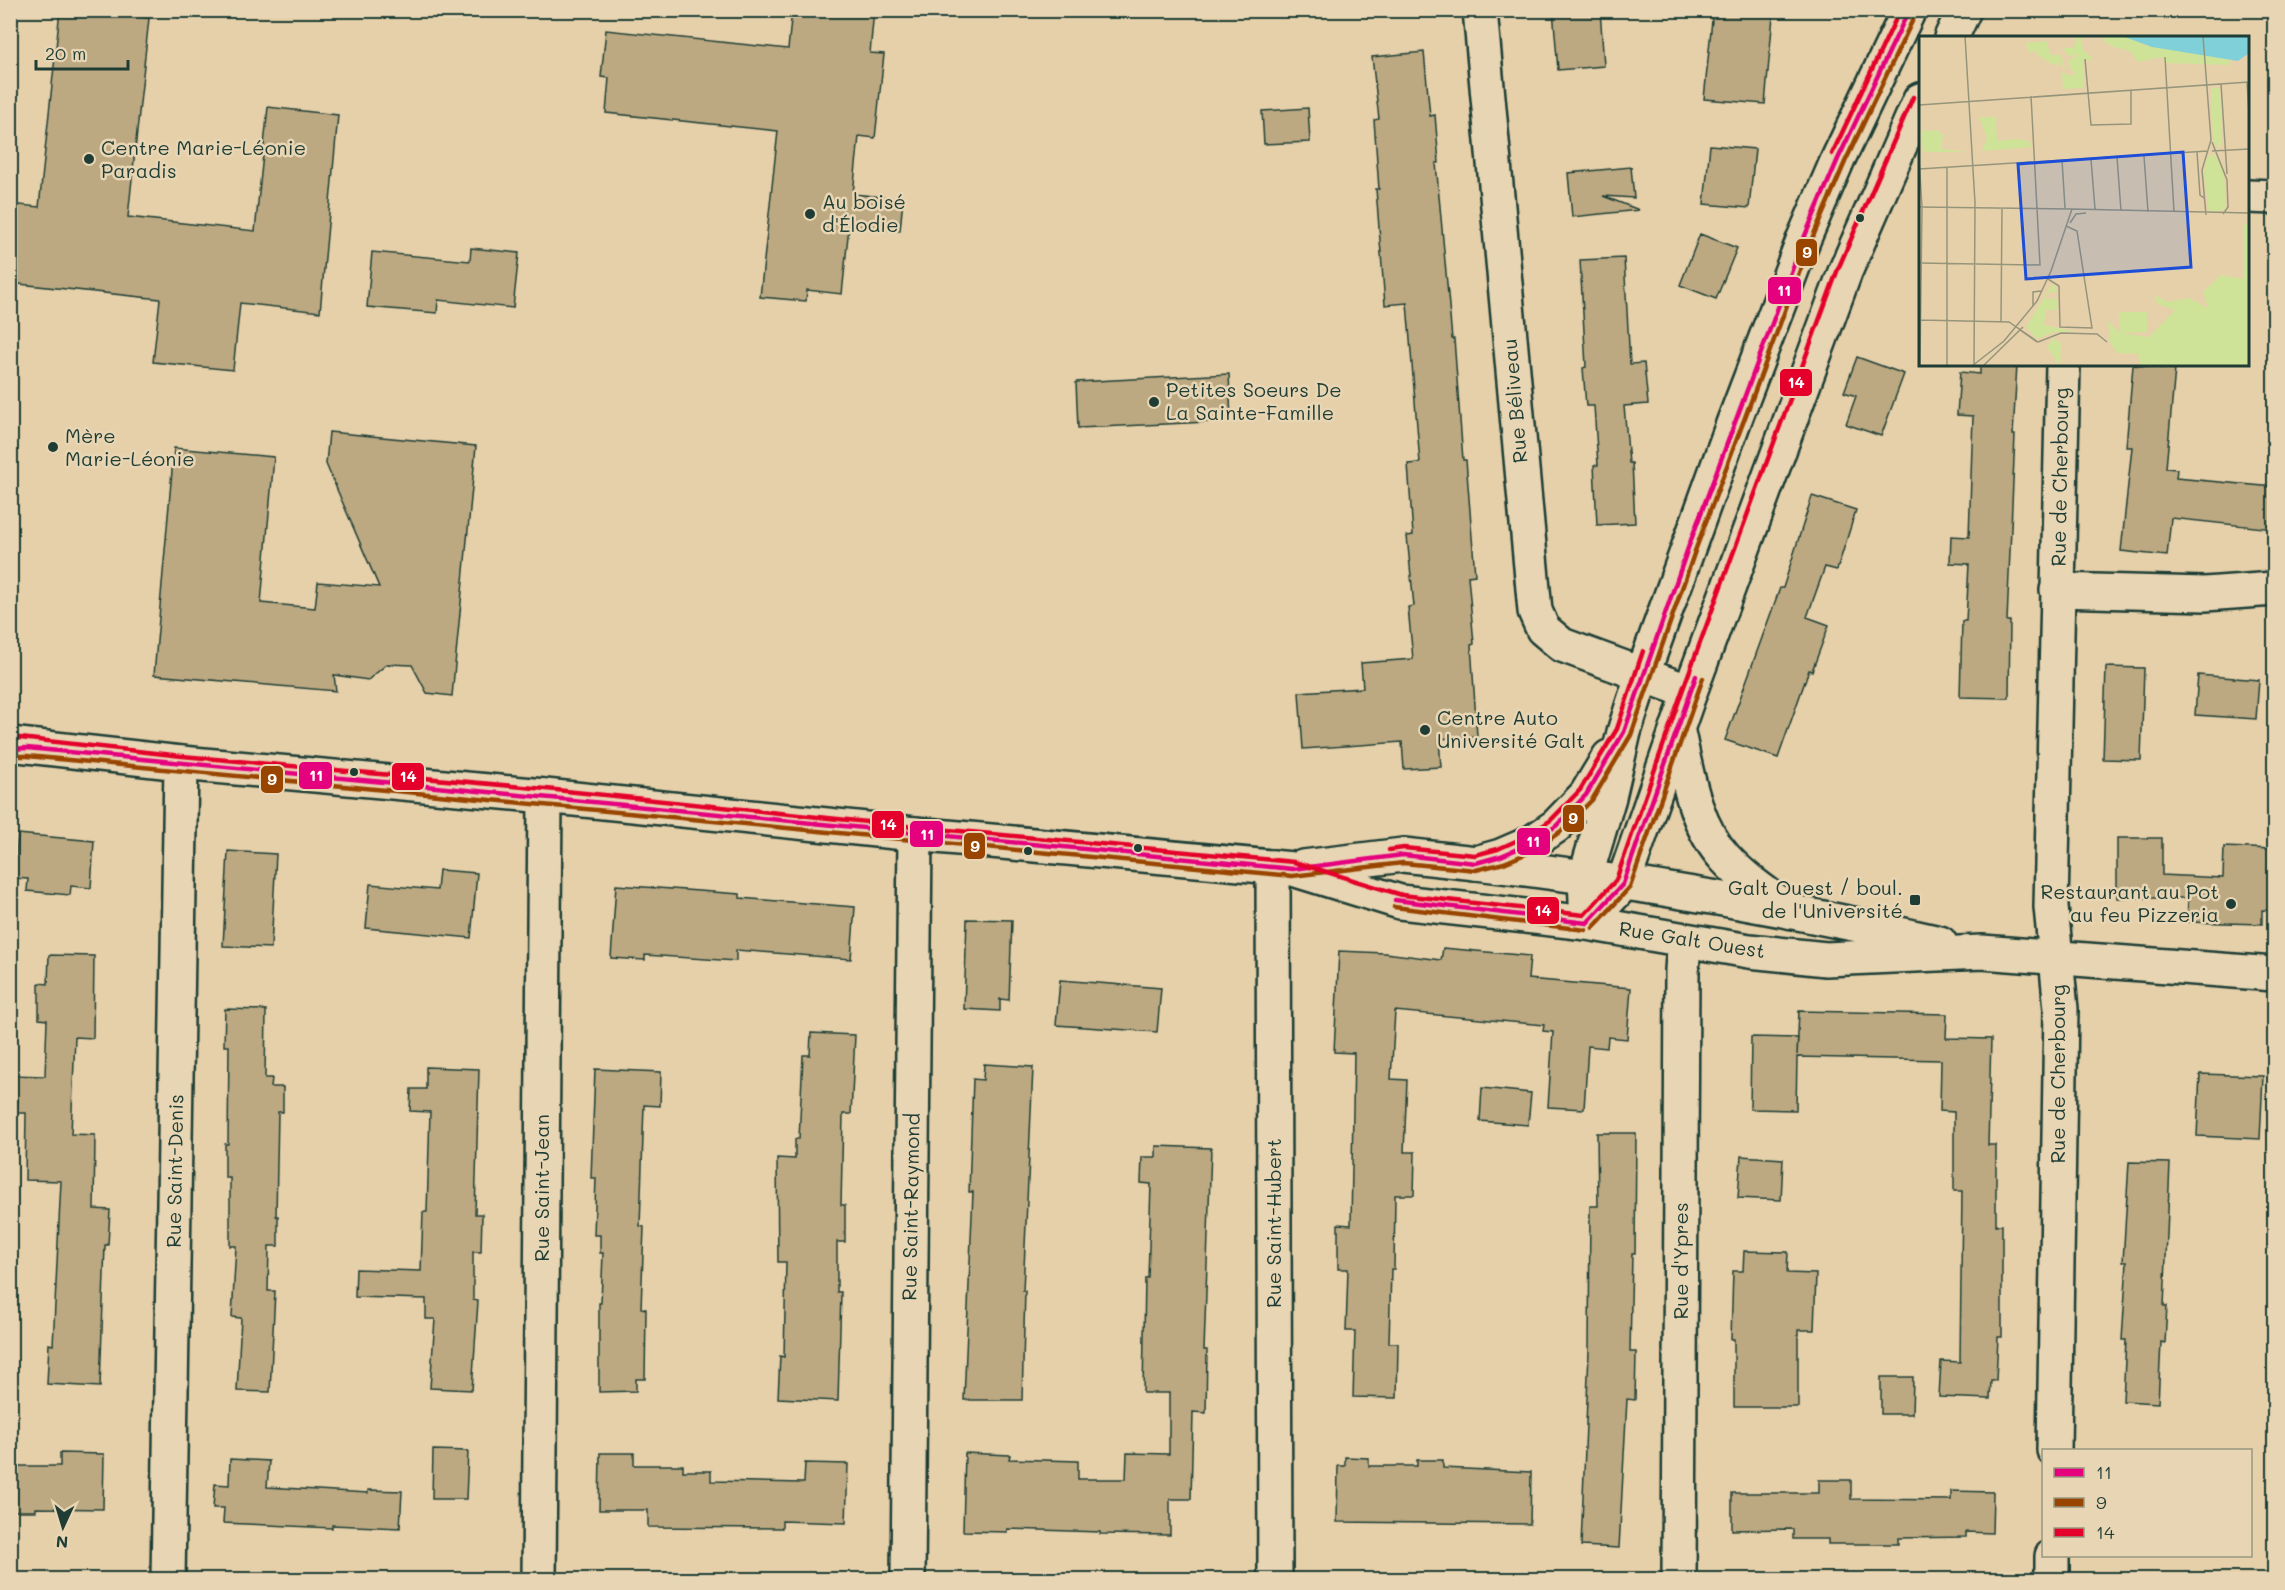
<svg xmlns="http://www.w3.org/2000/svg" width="2285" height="1590" viewBox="0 0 2285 1590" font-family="Mali,sans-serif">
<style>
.building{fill:#bca982;stroke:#1f3d34;stroke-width:1.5}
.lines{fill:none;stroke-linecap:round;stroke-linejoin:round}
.minor-casing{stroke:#1f3d34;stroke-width:38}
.tertiary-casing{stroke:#1f3d34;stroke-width:38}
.secondary-casing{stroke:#1f3d34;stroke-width:38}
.minor{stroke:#e8d5b3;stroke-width:33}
.tertiary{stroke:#e8d5b3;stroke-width:33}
.secondary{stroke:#e8d5b3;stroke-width:33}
.bus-1-casing{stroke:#e8d5b3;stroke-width:9}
.bus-2-casing{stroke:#e8d5b3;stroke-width:9}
.bus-3-casing{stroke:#e8d5b3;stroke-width:9}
.bus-1{stroke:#e5007d;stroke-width:4.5}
.bus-2{stroke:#994500;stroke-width:4.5}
.bus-3{stroke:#e4002b;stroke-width:4.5}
.poi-dot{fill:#1f3d34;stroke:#e8d5b3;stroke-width:2}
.labels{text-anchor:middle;stroke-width:5;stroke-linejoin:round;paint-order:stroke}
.poi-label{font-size:20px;fill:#1f3d34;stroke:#e8d5b3;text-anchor:start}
.street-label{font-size:20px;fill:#1f3d34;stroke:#e8d5b3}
.inset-road{fill:none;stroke:#96957b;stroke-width:1.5}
.view{fill:#1d4ed8;fill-opacity:0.15;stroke:#1d4ed8;stroke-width:3}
.inset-edge{fill:none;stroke:#1f3d34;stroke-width:3}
.line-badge{stroke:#e8d5b3;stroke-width:2}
.badge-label{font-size:16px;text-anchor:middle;font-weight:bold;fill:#fff}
</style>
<rect width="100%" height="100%" fill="#e6d0aa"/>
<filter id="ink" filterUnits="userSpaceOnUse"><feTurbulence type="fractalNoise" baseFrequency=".0167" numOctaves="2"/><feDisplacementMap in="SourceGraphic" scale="12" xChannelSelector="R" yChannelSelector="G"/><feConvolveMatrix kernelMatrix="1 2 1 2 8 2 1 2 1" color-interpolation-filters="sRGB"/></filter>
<g filter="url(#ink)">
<!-- building -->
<path class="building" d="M 60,10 L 149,18 L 128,217 L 255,231 L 268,107 L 338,115 L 320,312 L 240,303 L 233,370 L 153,362 L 160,299 L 10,283 L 10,204 L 39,207 Z
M 792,10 L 874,10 L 870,53 L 884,54 L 875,138 L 859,136 L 853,194 L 903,199 L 900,231 L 849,226 L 842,294 L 807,290 L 806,301 L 760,297 L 778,131 L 606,113 L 609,78 L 601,77 L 606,30 L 788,49 Z
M 1553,10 L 1600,10 L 1604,66 L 1558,70 Z
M 1713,10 L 1773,16 L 1765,104 L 1704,99 Z
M 1424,52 L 1430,116 L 1435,115 L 1439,163 L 1436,163 L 1452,339 L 1454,339 L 1463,460 L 1466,460 L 1475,575 L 1468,576 L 1474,644 L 1471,645 L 1477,736 L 1439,739 L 1441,767 L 1404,769 L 1402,742 L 1303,749 L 1299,692 L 1363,688 L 1361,663 L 1413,659 L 1408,607 L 1414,606 L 1407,536 L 1413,535 L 1408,464 L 1420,463 L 1407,303 L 1385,305 L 1376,189 L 1379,189 L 1374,120 L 1379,119 L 1372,57 Z
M 1308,108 L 1310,142 L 1264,144 L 1262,111 Z
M 1710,145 L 1755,149 L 1749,208 L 1704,204 Z
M 1631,167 L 1634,198 L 1603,196 L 1639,210 L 1572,217 L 1568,173 Z
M 1700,234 L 1737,248 L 1716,299 L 1680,285 Z
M 471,248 L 519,253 L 513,308 L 438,300 L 437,313 L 367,307 L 372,252 L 470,261 Z
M 1624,258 L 1630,364 L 1644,363 L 1648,404 L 1624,406 L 1629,463 L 1632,463 L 1635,523 L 1597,525 L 1594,465 L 1598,465 L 1594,406 L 1586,406 L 1583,368 L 1586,367 L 1580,260 Z
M 1857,357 L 1904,374 L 1881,436 L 1846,424 L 1856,396 L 1844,392 Z
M 1980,364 L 2017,364 L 2013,435 L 2015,435 L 2007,621 L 2010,621 L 2009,698 L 1960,697 L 1962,621 L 1966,621 L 1969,564 L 1950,563 L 1951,536 L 1969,537 L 1973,416 L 1957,415 L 1960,372 L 1980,374 Z
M 2133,365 L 2175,369 L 2166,468 L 2177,469 L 2176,478 L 2274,487 L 2273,529 L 2171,518 L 2167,556 L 2121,551 L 2132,447 L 2126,447 Z
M 1229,374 L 1231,421 L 1078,428 L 1076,382 Z
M 329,432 L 476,446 L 452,696 L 427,693 L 412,665 L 387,664 L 368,680 L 334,675 L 336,691 L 154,675 L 174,448 L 274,457 L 261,603 L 315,608 L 318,582 L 379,587 L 326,464 Z
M 1812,496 L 1856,510 L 1837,570 L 1825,567 L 1807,617 L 1829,625 L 1812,671 L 1809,670 L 1778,758 L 1725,740 L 1780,588 L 1783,588 Z
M 2106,667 L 2144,668 L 2141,760 L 2103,759 Z
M 2198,675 L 2259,680 L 2256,719 L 2195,715 Z
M 18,834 L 94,841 L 91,888 L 71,886 L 70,895 L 27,891 L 28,879 L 14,878 Z
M 2117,838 L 2162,838 L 2162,875 L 2223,878 L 2224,847 L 2274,849 L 2274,911 L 2262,910 L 2262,924 L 2187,922 L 2188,898 L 2117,898 Z
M 228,851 L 276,854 L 271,948 L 223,946 Z
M 439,870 L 477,873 L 471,938 L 366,928 L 370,884 L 437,890 Z
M 616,885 L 740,894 L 740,898 L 855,907 L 851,959 L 736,950 L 736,961 L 645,955 L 645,960 L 611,958 Z
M 967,919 L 1012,920 L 1009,1000 L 1000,999 L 1000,1011 L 964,1009 Z
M 1443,948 L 1530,956 L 1528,979 L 1631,988 L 1627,1039 L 1608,1037 L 1607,1048 L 1588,1046 L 1584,1109 L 1548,1107 L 1553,1032 L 1543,1031 L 1544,1025 L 1395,1011 L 1391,1079 L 1407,1080 L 1404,1152 L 1415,1152 L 1414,1195 L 1395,1195 L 1394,1269 L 1391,1269 L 1389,1343 L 1398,1343 L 1397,1398 L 1353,1397 L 1355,1331 L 1346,1331 L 1348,1269 L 1338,1269 L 1338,1224 L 1351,1225 L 1354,1053 L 1334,1052 L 1339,951 L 1385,953 L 1441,960 Z
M 49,955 L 94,956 L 93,1038 L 75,1037 L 71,1134 L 95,1135 L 94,1209 L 110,1210 L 108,1245 L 105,1245 L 100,1387 L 47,1384 L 49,1344 L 53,1345 L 61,1181 L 25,1180 L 26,1113 L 17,1113 L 18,1099 L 10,1099 L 10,1075 L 45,1076 L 47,1020 L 39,1019 L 39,983 L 48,984 Z
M 1060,980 L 1161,988 L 1157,1032 L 1056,1025 Z
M 225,1009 L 266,1010 L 265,1078 L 272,1078 L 271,1087 L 283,1087 L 283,1112 L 278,1112 L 276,1216 L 278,1216 L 278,1246 L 269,1246 L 268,1291 L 275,1291 L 270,1392 L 237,1391 L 241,1318 L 232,1317 L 236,1246 L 230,1246 L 230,1178 L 225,1178 L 225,1144 L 228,1144 L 229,1046 L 224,1046 Z
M 1799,1011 L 1947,1014 L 1946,1038 L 1991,1039 L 1988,1145 L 1996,1145 L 1996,1225 L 2002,1225 L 2002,1337 L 1998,1337 L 1996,1380 L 1991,1380 L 1990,1399 L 1939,1397 L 1941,1361 L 1960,1362 L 1962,1191 L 1954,1191 L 1954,1112 L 1940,1111 L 1941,1060 L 1797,1057 L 1796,1110 L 1750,1109 L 1751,1037 L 1798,1038 L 1797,1055 Z
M 811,1033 L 855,1035 L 851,1114 L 843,1114 L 841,1205 L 845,1205 L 845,1242 L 837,1242 L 837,1292 L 841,1292 L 838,1401 L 778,1398 L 780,1356 L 784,1357 L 786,1262 L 778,1262 L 777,1158 L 795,1159 L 795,1139 L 799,1139 L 803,1055 L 810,1055 Z
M 984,1064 L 1033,1067 L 1023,1291 L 1025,1291 L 1022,1400 L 964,1400 L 973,1192 L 969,1192 L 973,1079 L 983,1080 Z
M 426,1067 L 479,1069 L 475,1214 L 482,1214 L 481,1252 L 473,1252 L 473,1300 L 478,1301 L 472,1390 L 430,1388 L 435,1319 L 426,1319 L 426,1299 L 355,1297 L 356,1269 L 421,1271 L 423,1212 L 427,1212 L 430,1112 L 410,1111 L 411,1089 L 426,1089 Z
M 595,1069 L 661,1072 L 660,1106 L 644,1105 L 640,1226 L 644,1227 L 641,1308 L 646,1309 L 645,1379 L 636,1379 L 636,1391 L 599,1392 L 599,1303 L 601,1303 L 603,1253 L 600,1253 L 600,1235 L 594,1235 L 596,1178 L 591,1178 Z
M 2200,1074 L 2263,1076 L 2260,1139 L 2197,1136 Z
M 1482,1088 L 1531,1093 L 1528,1125 L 1480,1121 Z
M 1597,1133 L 1636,1133 L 1635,1254 L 1632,1254 L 1630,1352 L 1636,1352 L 1635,1400 L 1627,1399 L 1619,1548 L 1581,1546 L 1589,1351 L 1590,1206 L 1598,1206 Z
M 1156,1146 L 1211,1148 L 1204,1350 L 1207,1350 L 1206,1413 L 1193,1412 L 1191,1499 L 1170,1499 L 1170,1535 L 1100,1534 L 1100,1532 L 1007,1529 L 1007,1532 L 963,1531 L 965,1453 L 1010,1455 L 1009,1459 L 1078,1461 L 1078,1479 L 1126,1479 L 1127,1453 L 1169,1454 L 1169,1393 L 1143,1393 L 1145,1278 L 1148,1278 L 1151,1184 L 1141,1183 L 1142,1157 L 1156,1157 Z
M 1741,1156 L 1783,1159 L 1781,1200 L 1738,1198 Z
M 2129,1162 L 2170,1163 L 2164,1306 L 2167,1306 L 2165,1343 L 2161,1342 L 2158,1403 L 2123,1401 L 2126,1340 L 2122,1340 L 2127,1262 L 2123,1262 Z
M 1744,1251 L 1788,1252 L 1787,1273 L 1816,1274 L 1814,1330 L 1798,1330 L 1798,1407 L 1734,1407 L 1734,1339 L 1731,1339 L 1733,1271 L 1743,1271 Z
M 1881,1377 L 1913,1377 L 1912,1414 L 1881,1414 Z
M 433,1450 L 468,1451 L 466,1499 L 432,1499 Z
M 60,1453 L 104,1454 L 103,1509 L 36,1508 L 36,1511 L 10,1511 L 10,1466 L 60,1466 Z
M 600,1453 L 634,1453 L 634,1465 L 683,1465 L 683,1471 L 711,1471 L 711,1481 L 804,1483 L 805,1463 L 848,1464 L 846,1523 L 782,1521 L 782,1528 L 648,1527 L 648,1510 L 599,1510 Z
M 1345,1457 L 1369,1458 L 1369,1466 L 1417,1466 L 1417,1460 L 1443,1460 L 1443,1468 L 1531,1472 L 1530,1524 L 1337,1522 L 1338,1466 L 1345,1466 Z
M 230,1459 L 269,1461 L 267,1487 L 368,1493 L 368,1490 L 402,1491 L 400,1528 L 332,1525 L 332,1528 L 223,1523 L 224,1508 L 213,1508 L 215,1484 L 229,1485 Z
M 1819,1480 L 1851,1480 L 1851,1499 L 1951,1500 L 1951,1491 L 1993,1492 L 1992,1533 L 1966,1532 L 1966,1537 L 1898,1538 L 1898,1544 L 1828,1544 L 1828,1539 L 1793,1539 L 1793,1529 L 1732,1530 L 1732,1493 L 1819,1493 Z"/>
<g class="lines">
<defs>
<path id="minor" d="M 1480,10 L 1535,611 L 1543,629 L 1562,645 L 1690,692
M 2248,196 L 2274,197
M 2057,590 L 2205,594 L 2274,589
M 1273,867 L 1275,1580
M 2054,1450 L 2061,1009 L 2051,907 L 2063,364
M 168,1580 L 181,763
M 539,1580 L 545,796
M 908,1580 L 915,834
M 1679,1580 L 1682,970 L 1684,942
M 2052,1580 L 2052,1556"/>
<path id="tertiary" d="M 1476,863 C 1632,881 1787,908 1940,943
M 1587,923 L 1749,951 L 1826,959 L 1982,952 L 2274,974"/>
<path id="secondary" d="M 1951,38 L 1964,10
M 1677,728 C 1687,772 1693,823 1725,858 C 1744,879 1767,894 1790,911
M 10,744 L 181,763 L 545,796 L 915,834 L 1293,869 L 1400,902 L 1587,923
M 1303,867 L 1403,855 L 1476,863 L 1501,856 L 1531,843 L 1556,826 L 1586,795 L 1609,757
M 1587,923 L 1585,878 L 1609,797 L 1624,732 L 1642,676 L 1733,424 L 1804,238 L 1838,159 L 1909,10
M 1587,923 L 1623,884 L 1690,692 L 1845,272 L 1920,100"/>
</defs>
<!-- minor casing -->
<use href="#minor" class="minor-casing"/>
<!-- tertiary casing -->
<use href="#tertiary" class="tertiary-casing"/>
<!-- secondary casing -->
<use href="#secondary" class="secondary-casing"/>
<!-- minor -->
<use href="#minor" class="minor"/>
<!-- tertiary -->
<use href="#tertiary" class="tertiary"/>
<!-- secondary -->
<use href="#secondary" class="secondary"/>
<defs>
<path id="bus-1" d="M 10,749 L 27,748 L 1293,869 L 1403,855 L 1476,863 L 1501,856 L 1531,843 L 1556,826 L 1586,795 L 1624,732 L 1688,548 L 1804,238 L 1838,159 L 1909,10
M 1395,900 L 1587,923
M 1587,923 L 1623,884 L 1696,676"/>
<path id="bus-2" d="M 10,756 L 27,756 L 1292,876 L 1403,863 L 1476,870 L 1504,863 L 1535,850 L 1561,831 L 1592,800 L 1631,735 L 1695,551 L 1811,241 L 1845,162 L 1916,13
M 1394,907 L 1586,930
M 1593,928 L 1630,887 L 1703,678"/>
<path id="bus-3" d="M 1832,154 L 1900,10
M 11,737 L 182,756 L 546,789 L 916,827 L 1294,862 L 1402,895 L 1584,915 L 1616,880 L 1683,689 L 1838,269 L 1913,97
M 1389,850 L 1404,848 L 1475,855 L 1498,849 L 1527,836 L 1551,820 L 1580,790 L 1617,729 L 1643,651"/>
</defs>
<!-- bus-1 casing -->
<use href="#bus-1" class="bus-1-casing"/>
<!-- bus-2 casing -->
<use href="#bus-2" class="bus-2-casing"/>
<!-- bus-3 casing -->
<use href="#bus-3" class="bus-3-casing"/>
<!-- bus-1 -->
<use href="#bus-1" class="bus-1"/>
<!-- bus-2 -->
<use href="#bus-2" class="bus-2"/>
<!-- bus-3 -->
<use href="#bus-3" class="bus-3"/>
</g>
</g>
<!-- markers -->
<g class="poi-dot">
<circle cx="89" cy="159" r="6"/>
<circle cx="810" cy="214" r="6"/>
<circle cx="1860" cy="218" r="5"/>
<circle cx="1154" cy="402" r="6"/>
<circle cx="53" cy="447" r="6"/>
<circle cx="1425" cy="730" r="6"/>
<circle cx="354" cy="772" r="5"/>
<circle cx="1138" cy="848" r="5"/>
<circle cx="1028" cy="851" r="5"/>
<rect x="1909" y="894" width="12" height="12" rx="3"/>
<circle cx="2231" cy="904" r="6"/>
</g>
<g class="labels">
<!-- poi labels -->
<g class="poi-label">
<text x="101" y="155">Centre Marie-Léonie<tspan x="101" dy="23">Paradis</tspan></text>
<text x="822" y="209">Au boisé<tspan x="822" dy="23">d'Élodie</tspan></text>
<text x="1166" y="397">Petites Soeurs De<tspan x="1166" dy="23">La Sainte-Famille</tspan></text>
<text x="65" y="443">Mère<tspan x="65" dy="23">Marie-Léonie</tspan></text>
<text x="1437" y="725">Centre Auto<tspan x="1437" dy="23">Université Galt</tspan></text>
<text x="1903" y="895" text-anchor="end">Galt Ouest / boul.<tspan x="1903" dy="23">de l'Université</tspan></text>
<text x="2219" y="899" text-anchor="end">Restaurant au Pot<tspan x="2219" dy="23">au feu Pizzeria</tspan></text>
</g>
<!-- street labels -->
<g class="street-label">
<text transform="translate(1515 401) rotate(-95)" y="7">Rue Béliveau</text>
<text transform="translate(2060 477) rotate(-89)" y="7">Rue de Cherbourg</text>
<text transform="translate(1692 940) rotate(9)" y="7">Rue Galt Ouest</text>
<text transform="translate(2058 1074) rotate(-90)" y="7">Rue de Cherbourg</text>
<text transform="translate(175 1171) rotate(-89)" y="7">Rue Saint-Denis</text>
<text transform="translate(542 1188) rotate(-90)" y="7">Rue Saint-Jean</text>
<text transform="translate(911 1207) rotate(-89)" y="7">Rue Saint-Raymond</text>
<text transform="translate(1274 1223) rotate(-90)" y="7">Rue Saint-Hubert</text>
<text transform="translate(1681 1261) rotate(-90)" y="7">Rue d'Ypres</text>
</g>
</g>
<!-- overview -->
<g transform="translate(1919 36)">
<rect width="330" height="330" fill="#e6d0aa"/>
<path d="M 154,0 L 162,0 L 164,14 L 172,21 L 172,25 L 164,23 L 165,52 L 144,53 L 143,36 L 150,40 L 157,37 L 151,33 L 149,25 L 160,18 L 149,20 L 144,12 L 154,12 L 158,5 ZM 184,0 L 203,0 L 233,11 L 294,19 L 311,24 L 311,29 L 246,27 L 243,21 L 219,26 L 211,15 L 195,11 L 184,5 ZM 127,5 L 132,19 L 142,19 L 147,35 L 140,24 L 139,30 L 131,27 L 117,18 L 118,14 L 111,17 L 108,13 L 107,7 ZM 292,52 L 301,52 L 303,107 L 300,112 L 294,105 ZM 60,81 L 77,81 L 78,105 L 96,103 L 111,105 L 112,111 L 63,115 L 68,102 ZM 18,94 L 24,99 L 22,113 L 49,116 L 4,116 L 2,95 ZM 296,118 L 305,137 L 307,173 L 290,176 L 285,138 L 288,121 ZM 330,188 L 330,330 L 221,330 L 219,318 L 198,317 L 191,306 L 189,285 L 201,297 L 200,276 L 228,276 L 228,296 L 201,297 L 230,301 L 256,274 L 239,268 L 235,259 L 249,266 L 270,262 L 289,272 L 284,256 L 302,239 L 325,243 L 325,189 ZM 136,249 L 138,256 L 130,256 L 126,263 L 138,263 L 138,274 L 127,274 L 125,289 L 155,295 L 135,296 L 118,303 L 107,291 L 132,250 ZM 134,302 L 142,307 L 141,330 L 128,311 Z" fill="#cfe398"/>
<path d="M 203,0 L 330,0 L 330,17 L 319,25 L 233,11 Z" fill="#80d0d9"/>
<path class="inset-road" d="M 46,0 L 56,167 L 55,328M 284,0 L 292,104 L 283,134 L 287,179M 246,21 L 255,176M 166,23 L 172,89 L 212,88 L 212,54M 328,47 L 330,76M 302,48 L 308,138M 0,69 L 330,46M 293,106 L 308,144 L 309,171 L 304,178M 293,115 L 330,113M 278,116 L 281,159 L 285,162M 225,120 L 229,176M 198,121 L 202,175M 0,122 L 3,171 L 1,330M 172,123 L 176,173M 143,124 L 146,172M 28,131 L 28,330M 0,133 L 289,115M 0,171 L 153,173M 153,173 L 330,177M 151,187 L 157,178 L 167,177M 0,227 L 121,229 L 112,60M 129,243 L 140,250 L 141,291 L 173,292 L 158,195 L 147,190M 114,270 L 114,256 L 122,255M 1,284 L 90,286 L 119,306M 82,285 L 83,172M 101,294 L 118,306M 119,306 L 142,297 L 178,298 L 188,306M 53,330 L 85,305 L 118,265 L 132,235 L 153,173M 64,330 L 104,291"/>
<path class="view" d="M 264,116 L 272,231 L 107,243 L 99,128 Z"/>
<rect width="330" height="330" class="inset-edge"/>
</g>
<g class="line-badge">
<rect x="1795" y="238" width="23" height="29" rx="6" fill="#994500"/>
<rect x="1767" y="276" width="35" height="29" rx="6" fill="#e5007d"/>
<rect x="1779" y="368" width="34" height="29" rx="6" fill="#e4002b"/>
<rect x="298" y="761" width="35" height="29" rx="6" fill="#e5007d"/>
<rect x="391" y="762" width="34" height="29" rx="6" fill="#e4002b"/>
<rect x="260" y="765" width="24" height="29" rx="6" fill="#994500"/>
<rect x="1562" y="804" width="23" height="29" rx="6" fill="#994500"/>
<rect x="871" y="810" width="34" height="29" rx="6" fill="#e4002b"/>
<rect x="909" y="820" width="35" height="28" rx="6" fill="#e5007d"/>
<rect x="1516" y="827" width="35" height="29" rx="6" fill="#e5007d"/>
<rect x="963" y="832" width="23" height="28" rx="6" fill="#994500"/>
<rect x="1526" y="896" width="34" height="29" rx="6" fill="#e4002b"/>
</g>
<g class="badge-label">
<text x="1807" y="258">9</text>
<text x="1784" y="296">11</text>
<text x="1796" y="388">14</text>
<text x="316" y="781">11</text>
<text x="408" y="782">14</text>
<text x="272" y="785">9</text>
<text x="1573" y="824">9</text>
<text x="888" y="830">14</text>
<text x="927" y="840">11</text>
<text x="1533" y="847">11</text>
<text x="975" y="852">9</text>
<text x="1543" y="916">14</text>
</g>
<!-- margin -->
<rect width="2285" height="1590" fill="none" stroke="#e8d5b3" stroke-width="36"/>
<rect x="18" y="18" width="2249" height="1554" fill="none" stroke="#1f3d34" stroke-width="2" filter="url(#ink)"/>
<!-- legend -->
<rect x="2042" y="1449" width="210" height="108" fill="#e8d5b3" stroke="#989880" stroke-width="1.5"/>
<rect x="2054" y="1468" width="30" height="9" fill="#e5007d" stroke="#989880" stroke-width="1.5"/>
<text x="2096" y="1479" font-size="18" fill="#1f3d34">11</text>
<rect x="2054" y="1498" width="30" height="9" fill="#994500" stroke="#989880" stroke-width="1.5"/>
<text x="2096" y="1509" font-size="18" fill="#1f3d34">9</text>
<rect x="2054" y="1528" width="30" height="9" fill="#e4002b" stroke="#989880" stroke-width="1.5"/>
<text x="2096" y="1539" font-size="18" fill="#1f3d34">14</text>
<!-- north arrow -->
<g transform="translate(63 1527) rotate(184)" stroke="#e8d5b3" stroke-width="4.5" paint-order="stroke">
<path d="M0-4.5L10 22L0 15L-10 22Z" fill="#1f3d34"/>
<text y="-9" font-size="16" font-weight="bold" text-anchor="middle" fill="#1f3d34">N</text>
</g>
<!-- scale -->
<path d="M36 60v9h92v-9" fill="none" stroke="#1f3d34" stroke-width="3"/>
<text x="45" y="60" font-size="18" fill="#1f3d34" stroke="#e8d5b3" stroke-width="4.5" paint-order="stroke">20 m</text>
</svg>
